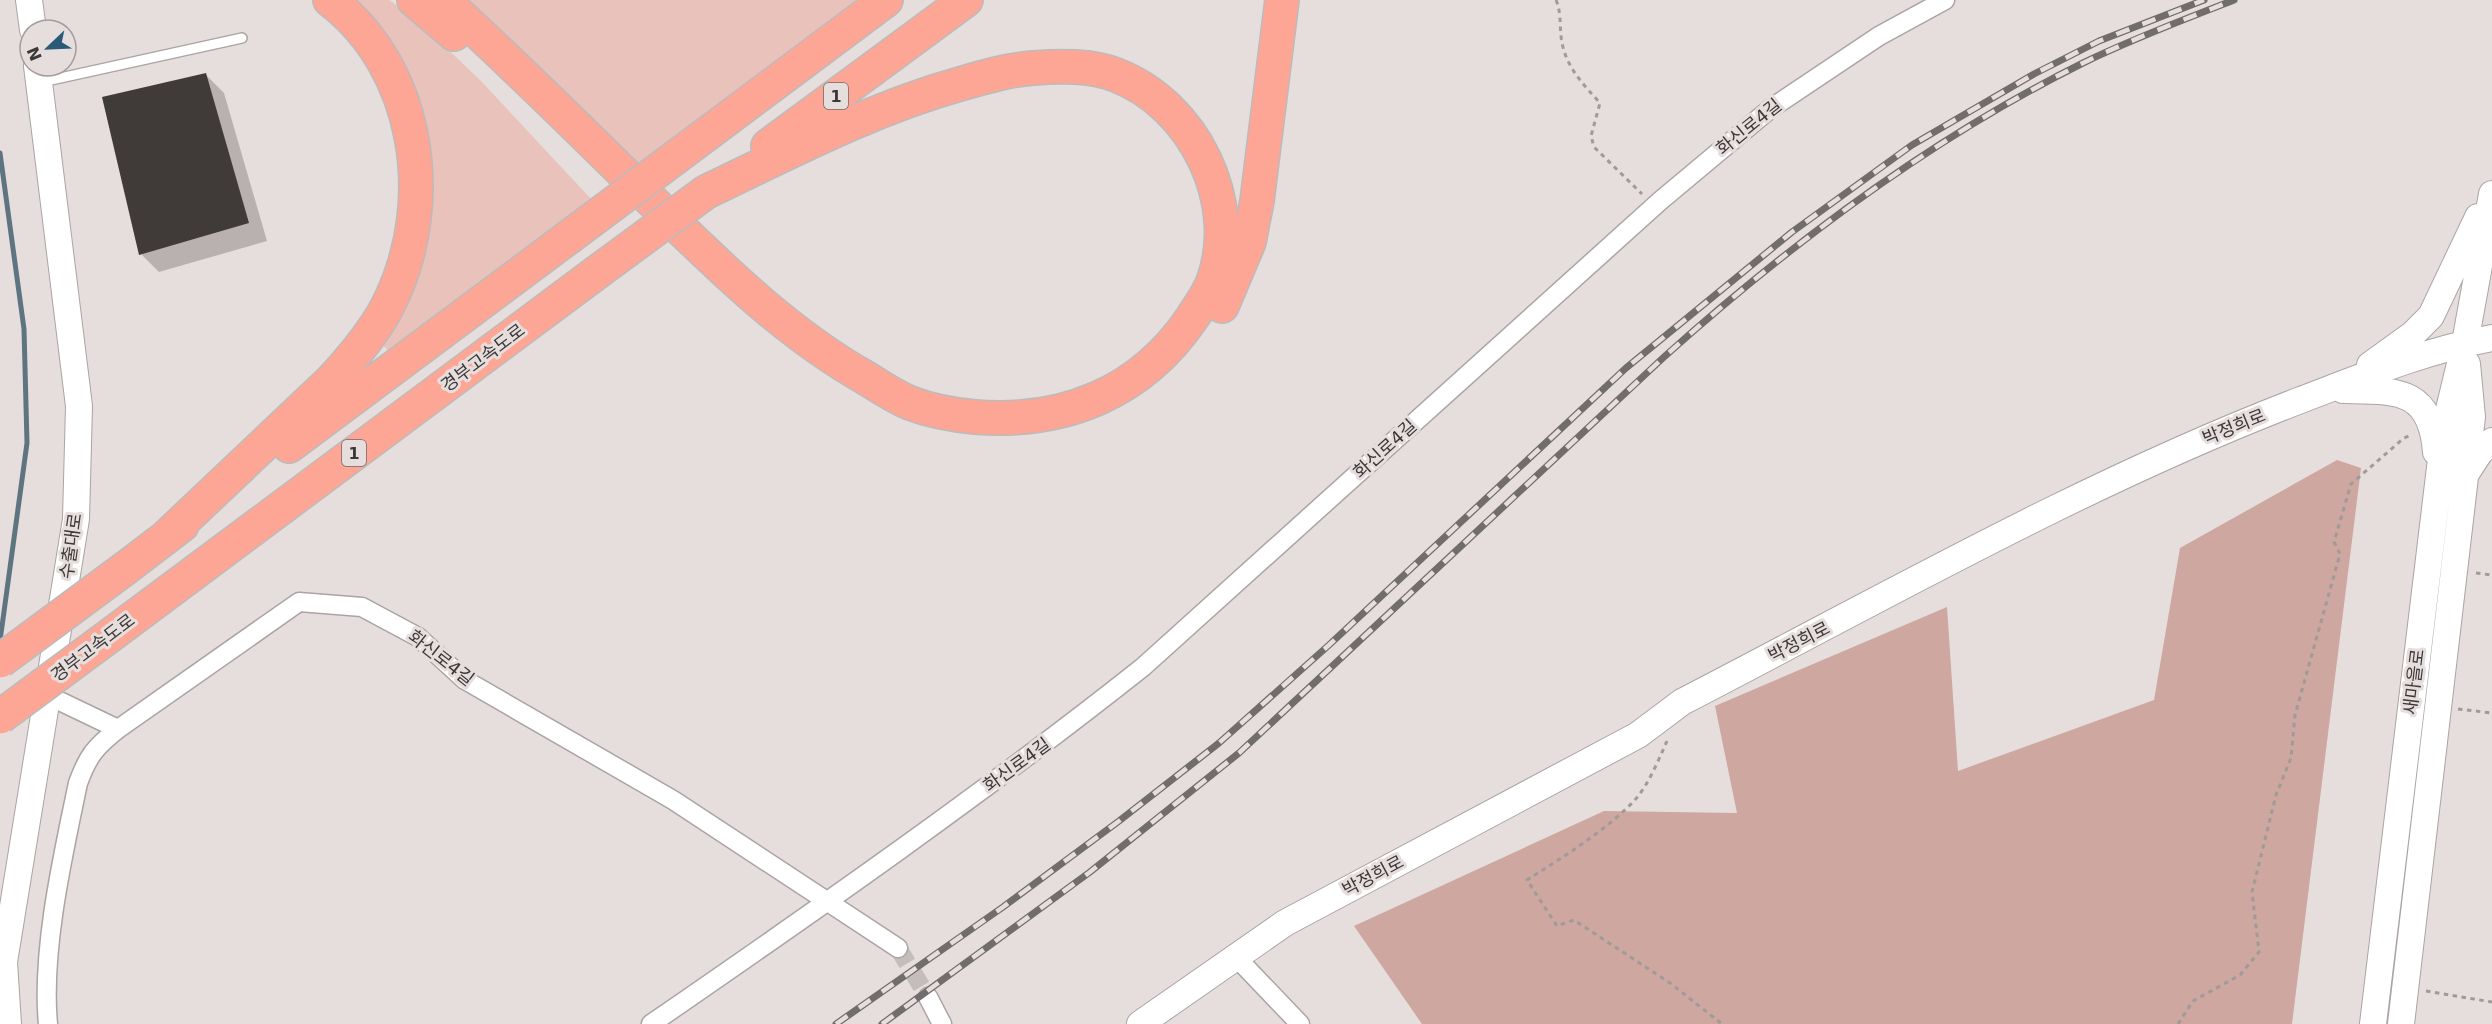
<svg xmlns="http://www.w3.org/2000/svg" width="2492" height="1024" viewBox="0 0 2492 1024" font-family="'DejaVu Sans','Noto Sans KR',sans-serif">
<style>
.green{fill:#e9c3bb}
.forest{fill:#cda7a0}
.shadow{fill:#0003}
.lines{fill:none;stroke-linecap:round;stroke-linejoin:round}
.stream{stroke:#5f7481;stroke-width:5}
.building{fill:#403a39}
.street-tunnel{stroke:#c4bdbc;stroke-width:18;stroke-dasharray:18 9;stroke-linecap:butt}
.lane-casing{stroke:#aba4a2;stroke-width:12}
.street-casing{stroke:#aba4a2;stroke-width:21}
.secondary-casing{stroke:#aba4a2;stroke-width:28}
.highway-casing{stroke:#bcbbbb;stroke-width:36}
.path{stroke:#a09a99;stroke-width:3;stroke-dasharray:4.5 4.5;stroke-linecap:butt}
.lane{stroke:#fff;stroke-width:9}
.street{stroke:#fff;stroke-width:18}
.secondary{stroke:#fff;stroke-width:26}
.highway{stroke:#fea696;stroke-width:33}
.rail-casing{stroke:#716d6c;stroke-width:7}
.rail{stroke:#e6dedd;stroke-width:4.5;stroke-dasharray:14;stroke-linecap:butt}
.highway-bridge-casing{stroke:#bcbbbb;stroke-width:36;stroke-linecap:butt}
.highway-bridge{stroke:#fea696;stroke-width:33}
.labels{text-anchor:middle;stroke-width:6;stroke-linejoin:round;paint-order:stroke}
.shield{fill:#e6dedd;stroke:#6e6a69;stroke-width:1.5}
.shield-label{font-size:16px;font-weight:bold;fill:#3b3837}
.street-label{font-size:18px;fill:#3b3837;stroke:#e6dedd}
</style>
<rect width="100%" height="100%" fill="#e6dedd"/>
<!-- green -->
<path class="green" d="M 350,0 L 389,0 L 415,18 L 482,82 L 592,200 L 390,352 L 379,342 L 430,219 L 430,150 L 412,83 L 393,46 L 370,17 Z
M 460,0 L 859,0 L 636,166 Z"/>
<!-- forest -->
<path class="forest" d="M 2337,460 L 2361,468 L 2292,1024 L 1422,1024 L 1354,926 L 1604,811 L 1737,813 L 1715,706 L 1947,607 L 1958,771 L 2154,700 L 2180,548 Z"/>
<!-- shadow -->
<path class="shadow" d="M 206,75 L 224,93 L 267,241 L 159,272 L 141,254 Z"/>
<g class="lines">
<!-- stream -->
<path class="stream" d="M 0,153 L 24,329 L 27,443 L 0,641"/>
</g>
<!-- building -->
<path class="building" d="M 206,73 L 249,223 L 139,255 L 102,97 Z"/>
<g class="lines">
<!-- street-tunnel -->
<path class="street-tunnel" d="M 898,948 L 928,997"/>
<defs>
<path id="lane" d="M 42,82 L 242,38"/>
<path id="street" d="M 47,695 L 118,729 L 299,602 L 362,607 L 418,637 L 465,680 L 673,800 L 898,948
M 1235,956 L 1300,1024
M 928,997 L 942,1024
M 48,1024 C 41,951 63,855 78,783 C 88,756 95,747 118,729
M 651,1024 C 818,909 984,793 1143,667 L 1660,201 L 1770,109 L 1879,36 L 1945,0"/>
<path id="secondary" d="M 29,0 L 33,30
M 2370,365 L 2413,334 L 2431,316 L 2478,217
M 2343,390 C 2395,391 2431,387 2436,452
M 2467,472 L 2480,452 L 2492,441
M 8,1024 L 4,962 L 76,519 L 79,406 L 37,66
M 1140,1024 L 1285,923 L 1638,735 L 1682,702 C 1885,597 2085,483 2298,401 C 2361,377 2426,350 2492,338
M 2373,1024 L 2445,426 L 2465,343 L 2492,194
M 2401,1024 L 2472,417 L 2467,364"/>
<path id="highway" d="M 414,0 L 454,34
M 443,0 C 518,68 589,139 660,209 C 724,271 788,334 866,378 C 880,387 895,397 910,403 C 931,411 953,415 975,417 C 1064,424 1141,393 1192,318 C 1199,307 1208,295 1213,282 C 1242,202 1194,105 1116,75 C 1091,65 1060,66 1033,68 C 1008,70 984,77 960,84 C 871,109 790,152 706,192
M 768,146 L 966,0
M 676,157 L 886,0
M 1222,306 L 1249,242 L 1257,201 L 1282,0
M 289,446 L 569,237
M 164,539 L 332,380 C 354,356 378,328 391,299 C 438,200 419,68 330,0
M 127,567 L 182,525
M 112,634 L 596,273"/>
</defs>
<!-- lane casing -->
<use href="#lane" class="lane-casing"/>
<!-- street casing -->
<use href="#street" class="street-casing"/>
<!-- secondary casing -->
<use href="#secondary" class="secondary-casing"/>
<!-- highway casing -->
<use href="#highway" class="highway-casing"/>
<!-- path -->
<path class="path" d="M 1556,0 C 1562,14 1559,28 1562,43 C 1567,68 1583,84 1600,103 L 1591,136 L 1594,147 L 1642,194
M 2476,573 L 2492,575
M 2458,709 L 2492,713
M 1667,741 C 1658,761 1649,784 1634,801 C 1604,832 1563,857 1527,880 L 1557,926 L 1574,920 L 1670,983 L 1722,1024
M 2426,991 L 2492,1002
M 2178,1024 L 2193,1001 L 2240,975 L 2259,952 L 2252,892 L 2276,795 L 2291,758 L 2295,715 L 2340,554 L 2334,542 L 2351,484 L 2404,438 L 2411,435"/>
<!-- lane -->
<use href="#lane" class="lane"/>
<!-- street -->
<use href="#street" class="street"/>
<!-- secondary -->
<use href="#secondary" class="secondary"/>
<!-- highway -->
<use href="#highway" class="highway"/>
<defs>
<path id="rail" d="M 836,1024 L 1003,907 L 1119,821 L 1219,743 L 1329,645 L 1626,368 L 1792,232 L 1912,145 L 2034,74 L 2099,41 L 2204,0
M 882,1024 L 1090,872 L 1239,753 L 1664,357 C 1789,245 1932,138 2083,63 C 2132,39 2183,20 2234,0"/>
</defs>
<!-- rail casing -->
<use href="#rail" class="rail-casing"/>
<!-- rail -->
<use href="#rail" class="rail"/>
<defs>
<path id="highway-bridge" d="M 569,237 L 676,157
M 596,273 L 706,192
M 0,661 L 127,567
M 0,717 L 112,634"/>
</defs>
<!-- highway-bridge casing -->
<use href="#highway-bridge" class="highway-bridge-casing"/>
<!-- highway-bridge -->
<use href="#highway-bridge" class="highway-bridge"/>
</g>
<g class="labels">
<!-- shield labels -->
<g class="shield">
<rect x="824" y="83" width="24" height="26" rx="4.5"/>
<rect x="342" y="440" width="24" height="26" rx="4.5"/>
</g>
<g class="shield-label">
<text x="836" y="102">1</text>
<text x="354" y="459">1</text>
</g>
<!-- street labels -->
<g class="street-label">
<text transform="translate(1749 127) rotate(-39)" y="6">화신로4길</text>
<text transform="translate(483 358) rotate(-37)" y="6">경부고속도로</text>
<text transform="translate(2234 427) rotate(-22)" y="6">박정희로</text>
<text transform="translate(1385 449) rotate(-42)" y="6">화신로4길</text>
<text transform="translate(71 546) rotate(-82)" y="6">수출대로</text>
<text transform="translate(1799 642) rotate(-27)" y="6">박정희로</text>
<text transform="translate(93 648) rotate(-37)" y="6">경부고속도로</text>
<text transform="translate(441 658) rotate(38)" y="6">화신로4길</text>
<text transform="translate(2414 682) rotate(-83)" y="6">새마을로</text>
<text transform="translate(1017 765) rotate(-36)" y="6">화신로4길</text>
<text transform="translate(1373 876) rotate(-28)" y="6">박정희로</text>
</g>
</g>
<!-- north arrow -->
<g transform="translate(48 48) rotate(247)"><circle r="28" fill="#e6dedd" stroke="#a29c9b" stroke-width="1.5"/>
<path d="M0-4.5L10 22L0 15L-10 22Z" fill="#295b78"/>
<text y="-9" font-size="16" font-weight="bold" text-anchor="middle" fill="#3b3837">N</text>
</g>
</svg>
